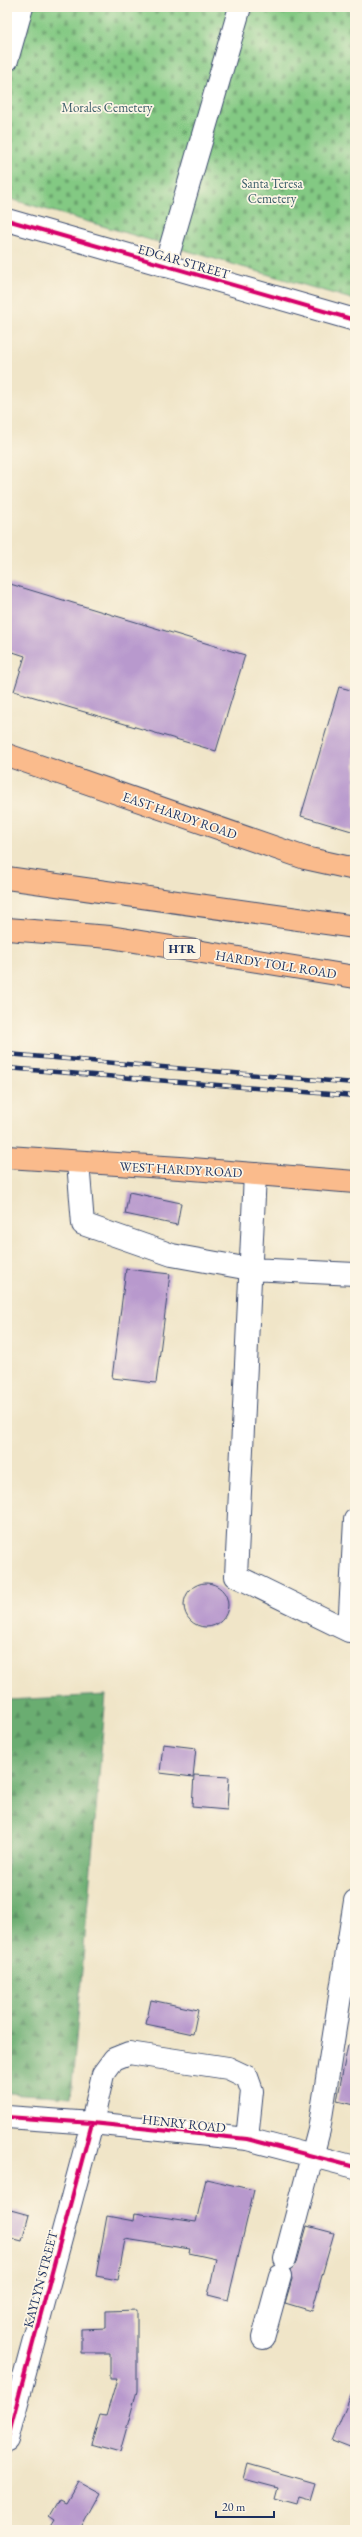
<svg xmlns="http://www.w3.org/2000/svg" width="362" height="2537" viewBox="0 0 362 2537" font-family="'EB Garamond',serif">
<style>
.forest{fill:url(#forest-firs);stroke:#426e68}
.cemetery{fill:url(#cemetery-stones);stroke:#4f7c70}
.building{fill:#b899cd}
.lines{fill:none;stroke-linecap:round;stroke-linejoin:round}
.minor-casing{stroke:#3b4a6e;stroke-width:24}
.major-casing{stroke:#3b4a6e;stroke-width:24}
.highway-casing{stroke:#3b4a6e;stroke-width:24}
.minor{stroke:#fff;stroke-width:22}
.major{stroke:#fabb8c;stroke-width:22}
.highway{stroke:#fabb8c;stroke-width:22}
.rail-casing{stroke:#1b2f5e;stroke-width:4.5}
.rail{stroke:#fcf5e5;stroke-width:3;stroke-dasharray:9;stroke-linecap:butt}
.cycleway-casing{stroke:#fcf5e5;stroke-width:6}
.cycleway{stroke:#d6006c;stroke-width:4}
.labels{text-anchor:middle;stroke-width:3.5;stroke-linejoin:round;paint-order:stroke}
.shield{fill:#fcf5e5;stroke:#5e6a86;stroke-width:1}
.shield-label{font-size:12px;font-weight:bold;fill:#1b2f5e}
.park-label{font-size:13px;fill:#3a5d69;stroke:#fcf5e5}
.street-label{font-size:13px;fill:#1b2f5e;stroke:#fcf5e5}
</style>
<defs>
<pattern id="forest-firs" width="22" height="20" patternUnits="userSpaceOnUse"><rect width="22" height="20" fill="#6aad71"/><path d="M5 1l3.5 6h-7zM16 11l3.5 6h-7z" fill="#568d60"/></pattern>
<pattern id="cemetery-stones" width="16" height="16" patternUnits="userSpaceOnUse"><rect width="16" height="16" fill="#83c983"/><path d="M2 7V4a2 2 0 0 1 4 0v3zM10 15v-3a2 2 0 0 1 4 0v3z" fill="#6aa46e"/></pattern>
</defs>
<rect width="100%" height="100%" fill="#fcf5e5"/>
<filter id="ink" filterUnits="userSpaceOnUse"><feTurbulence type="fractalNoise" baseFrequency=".025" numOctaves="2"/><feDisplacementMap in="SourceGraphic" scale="8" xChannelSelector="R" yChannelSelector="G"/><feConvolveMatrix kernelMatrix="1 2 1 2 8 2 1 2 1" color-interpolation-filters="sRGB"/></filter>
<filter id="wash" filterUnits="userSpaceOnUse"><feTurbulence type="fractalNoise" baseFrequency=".012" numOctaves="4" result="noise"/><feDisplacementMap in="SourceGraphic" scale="16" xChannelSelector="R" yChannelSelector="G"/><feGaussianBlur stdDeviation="0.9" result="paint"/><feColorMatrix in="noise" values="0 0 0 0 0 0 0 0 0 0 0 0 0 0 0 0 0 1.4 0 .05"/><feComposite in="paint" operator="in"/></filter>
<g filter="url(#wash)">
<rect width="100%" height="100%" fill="#f0e5c8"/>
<!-- forest -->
<path class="forest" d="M 106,1695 L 71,2097 L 7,2093 L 7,1700 Z"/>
<!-- cemetery -->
<path class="cemetery" d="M 7,7 L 355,7 L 355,300 L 7,198 Z"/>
<g id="blocks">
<!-- building -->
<path class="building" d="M 7,583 L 245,655 L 216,751 L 14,691 L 25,656 L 7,650 Z
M 339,687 L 355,691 L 355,832 L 301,816 Z
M 129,1192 L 181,1203 L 177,1225 L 125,1214 Z
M 126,1269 L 170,1274 L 156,1383 L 112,1378 Z
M184 1605a22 22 0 1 1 44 0a22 22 0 1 1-44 0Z
M 163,1744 L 196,1748 L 193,1777 L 160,1773 Z
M 194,1775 L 229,1777 L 227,1810 L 192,1807 Z
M 151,2000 L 198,2010 L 193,2034 L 146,2024 Z
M 348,2045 L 355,2046 L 355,2105 L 337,2101 Z
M 206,2179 L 254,2190 L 228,2300 L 208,2295 L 216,2259 L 189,2253 L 190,2249 L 125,2239 L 118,2280 L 96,2276 L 107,2216 L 134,2221 L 135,2213 L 196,2222 Z
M 7,2209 L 29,2215 L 22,2241 L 7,2237 Z
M 307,2226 L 334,2233 L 312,2311 L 285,2303 L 292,2279 L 290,2270 L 297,2262 Z
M 137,2310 L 137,2391 L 120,2452 L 91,2444 L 100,2415 L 106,2416 L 117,2379 L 110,2379 L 110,2353 L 81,2353 L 81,2329 L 106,2328 L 106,2311 Z
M 355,2386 L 355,2450 L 332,2441 Z
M 248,2464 L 315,2483 L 310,2500 L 299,2497 L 297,2505 L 275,2499 L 278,2488 L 244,2479 Z
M 78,2481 L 100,2493 L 80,2530 L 49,2530 L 55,2520 L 49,2516 L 59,2499 L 66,2502 Z"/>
</g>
</g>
<g filter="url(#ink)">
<use href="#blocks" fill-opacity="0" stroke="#3b4a6e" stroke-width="1"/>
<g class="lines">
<defs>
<path id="minor" d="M 7,60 L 22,7
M 7,220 L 355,320
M 165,266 L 240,7
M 78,1162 L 83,1224 L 172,1255 L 250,1269 L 355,1274
M 255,1174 L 236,1576 L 349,1631
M 355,1520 L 349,1631 L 355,1631
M 7,2117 L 92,2123 L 247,2139 L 355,2167
M 285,2259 L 319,2130 L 355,1901
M 263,2338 L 280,2276
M 7,2440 L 92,2123 L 103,2074 L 114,2059 L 129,2053 L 228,2068 L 247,2077 L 252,2091 L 247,2139"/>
<path id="major" d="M 7,755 L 305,858 L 355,869
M 7,1157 L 180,1168 L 355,1182"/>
<path id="highway" d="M 7,878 L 355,927
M 7,929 L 110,937 L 355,977"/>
</defs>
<!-- minor casing -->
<use href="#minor" class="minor-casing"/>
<!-- major casing -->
<use href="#major" class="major-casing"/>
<!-- highway casing -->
<use href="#highway" class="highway-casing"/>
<!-- minor -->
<use href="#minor" class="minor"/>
<!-- major -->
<use href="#major" class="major"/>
<!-- highway -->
<use href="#highway" class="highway"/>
<defs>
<path id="rail" d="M 7,1054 L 355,1083
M 7,1068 L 355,1096"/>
</defs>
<!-- rail casing -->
<use href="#rail" class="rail-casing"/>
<!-- rail -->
<use href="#rail" class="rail"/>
<defs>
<path id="cycleway" d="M 7,220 L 355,320
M 7,2117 L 92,2123 L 247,2139 L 355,2167
M 7,2440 L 92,2123"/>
</defs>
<!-- cycleway casing -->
<use href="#cycleway" class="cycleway-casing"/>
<!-- cycleway -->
<use href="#cycleway" class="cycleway"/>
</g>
</g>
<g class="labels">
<!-- shield labels -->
<rect class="shield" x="164" y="939" width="36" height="20" rx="3"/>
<g class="shield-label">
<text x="182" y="953">HTR</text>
</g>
<!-- park labels -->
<g class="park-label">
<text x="107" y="112">Morales Cemetery</text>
<text x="272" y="188">Santa Teresa<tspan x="272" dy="15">Cemetery</tspan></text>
</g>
<!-- street labels -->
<g class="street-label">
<text transform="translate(184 261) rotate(16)" y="5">EDGAR STREET</text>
<text transform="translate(180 815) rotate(19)" y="5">EAST HARDY ROAD</text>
<text transform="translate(276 964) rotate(9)" y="5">HARDY TOLL ROAD</text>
<text transform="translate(181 1169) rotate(3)" y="5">WEST HARDY ROAD</text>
<text transform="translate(184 2123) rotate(6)" y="5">HENRY ROAD</text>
<text transform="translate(40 2279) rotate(-75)" y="5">KAYLYN STREET</text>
</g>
</g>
<!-- margin -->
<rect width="362" height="2537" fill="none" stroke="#fcf5e5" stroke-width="24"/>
<!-- scale -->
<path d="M216 2511v6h58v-6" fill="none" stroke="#1b2f5e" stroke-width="2"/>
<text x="222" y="2511" font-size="12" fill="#1b2f5e" stroke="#fcf5e5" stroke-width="3" paint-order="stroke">20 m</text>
</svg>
